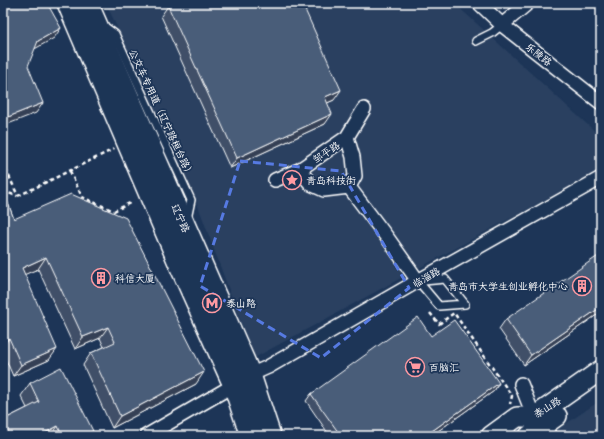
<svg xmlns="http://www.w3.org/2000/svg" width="604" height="439" viewBox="0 0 604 439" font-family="Mali,'LXGW WenKai TC',sans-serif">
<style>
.built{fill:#2a4161}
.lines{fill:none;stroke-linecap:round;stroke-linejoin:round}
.lane-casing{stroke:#fff;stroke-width:10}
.street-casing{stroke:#fff;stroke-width:16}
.secondary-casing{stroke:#fff;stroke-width:22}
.primary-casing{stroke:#fff;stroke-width:24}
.path{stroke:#fff;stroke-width:2.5;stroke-dasharray:4 3;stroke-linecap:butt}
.lane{stroke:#1d3557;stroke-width:7}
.street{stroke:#1d3557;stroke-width:13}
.secondary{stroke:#1d3557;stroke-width:19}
.primary{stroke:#1d3557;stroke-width:21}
.wall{fill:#405068;stroke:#fff}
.shaded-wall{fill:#344155;stroke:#fff}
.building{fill:#4a5d79;stroke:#fff}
.marked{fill:none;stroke:#567ae2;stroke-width:3;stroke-dasharray:8 5;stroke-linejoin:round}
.labels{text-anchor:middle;stroke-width:3.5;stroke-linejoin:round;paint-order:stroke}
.street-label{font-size:10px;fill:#fff;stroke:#1d3557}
.poi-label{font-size:10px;fill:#fff;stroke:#1d3557;text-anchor:start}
</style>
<rect width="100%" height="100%" fill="#1d3557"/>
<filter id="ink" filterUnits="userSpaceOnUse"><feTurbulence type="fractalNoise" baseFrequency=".025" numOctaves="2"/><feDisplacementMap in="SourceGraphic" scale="8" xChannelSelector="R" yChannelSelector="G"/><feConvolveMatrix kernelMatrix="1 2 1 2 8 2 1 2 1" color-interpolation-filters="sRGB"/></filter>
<g filter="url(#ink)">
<!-- built -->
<path class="built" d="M 106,3 L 454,3 L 601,137 L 601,169 L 254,358 L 197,203 Z
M 601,400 L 601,436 L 562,436 L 557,430 Z"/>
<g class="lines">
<defs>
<path id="lane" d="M 104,26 L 115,34 L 191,200 L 187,219
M 476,41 L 492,33 L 502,25
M 418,281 L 439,306 L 465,304
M 424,281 L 445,279 L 465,304"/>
<path id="street" d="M 479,3 L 502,25 L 601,103
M 502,25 L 528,3
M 299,170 L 311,184 L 324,190 L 349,187 L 355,176 L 353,157 L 347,137
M 275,180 L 299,170 L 347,137 L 364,109
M 349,187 L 389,240 L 418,281
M 250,375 L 268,367 L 418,281 L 601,178
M 521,384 L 534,417 L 550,436
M 146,436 L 234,385"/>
<path id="secondary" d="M 491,436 L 517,417 L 534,417 L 601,370
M 529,436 L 557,416"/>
<path id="primary" d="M 68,3 L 181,267 L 234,385 L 251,436
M 87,3 L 250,375 L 270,436"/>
</defs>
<!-- lane casing -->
<use href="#lane" class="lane-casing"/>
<!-- street casing -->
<use href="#street" class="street-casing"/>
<!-- secondary casing -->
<use href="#secondary" class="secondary-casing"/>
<!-- primary casing -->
<use href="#primary" class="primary-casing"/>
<!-- path -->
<path class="path" d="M 3,163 L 18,196
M 70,171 L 82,197 L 114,211 L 132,202
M 3,191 L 17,196
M 18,196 L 114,149
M 430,313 L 439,324 L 454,313 L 512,396 L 510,404"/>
<!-- lane -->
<use href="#lane" class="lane"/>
<!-- street -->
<use href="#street" class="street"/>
<!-- secondary -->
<use href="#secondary" class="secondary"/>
<!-- primary -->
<use href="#primary" class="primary"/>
</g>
<!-- wall -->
<path class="wall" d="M 168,6 L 334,100 L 327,103 L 325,124 L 230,168 L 161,16 Z
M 3,190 L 14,219 L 196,384 L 112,428 L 83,365 L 91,353 L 104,347 L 100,338 L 75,349 L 38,269 L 24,274 L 49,360 L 13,376 L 3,353 Z
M 601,312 L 524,365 L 499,329 L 506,319 Z
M 431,336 L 499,383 L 494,391 L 431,436 L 330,436 L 306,401 L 311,394 Z
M 30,383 L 90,436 L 3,436 L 3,420 L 27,408 L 21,396 Z"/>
<!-- shaded-wall -->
<path class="shaded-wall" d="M 61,28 L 54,38 L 31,51 L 38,41 Z
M 341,90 L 334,100 L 318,107 L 325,97 Z
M 43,103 L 36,113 L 3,126 L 3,119 Z
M 332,114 L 325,124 L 230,168 L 237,158 Z
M 46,257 L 38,269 L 14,279 L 22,268 Z
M 601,307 L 601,312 L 524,365 L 531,355 Z
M 108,327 L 100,338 L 75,349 L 83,337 Z
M 9,338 L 3,347 L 3,341 Z
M 57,349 L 49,360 L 13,376 L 21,365 Z
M 204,372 L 196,384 L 112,428 L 120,416 Z
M 499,383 L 494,391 L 431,436 L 425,436 Z
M 58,426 L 51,436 L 39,436 Z
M 93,431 L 90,436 L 83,436 Z"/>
<!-- building -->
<path class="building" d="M 11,3 L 47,3 L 61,28 L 38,41 L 28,66 L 43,103 L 3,119 L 3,7 Z
M 175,3 L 302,3 L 341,90 L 325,97 L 332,114 L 237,158 L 168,6 Z
M 3,190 L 14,219 L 71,194 L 126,218 L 204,372 L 120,416 L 91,353 L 115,342 L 108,327 L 83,337 L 46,257 L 22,268 L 57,349 L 21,365 L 9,338 L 3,341 Z
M 601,254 L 601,307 L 531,355 L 506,319 Z
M 418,317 L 431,336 L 454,320 L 499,383 L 425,436 L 341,436 L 311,394 Z
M 61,367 L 93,431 L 83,436 L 62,436 L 58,426 L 39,436 L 9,436 L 3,424 L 3,420 L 39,402 L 30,383 Z
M 215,433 L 216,436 L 210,436 Z"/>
</g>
<!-- marked area -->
<path class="marked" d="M 240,161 L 341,171 L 409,288 L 321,358 L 200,286 Z"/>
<!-- icons -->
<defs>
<symbol id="sight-ring" viewBox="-11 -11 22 22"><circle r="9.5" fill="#1d3557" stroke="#ff9aa2" stroke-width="1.5"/><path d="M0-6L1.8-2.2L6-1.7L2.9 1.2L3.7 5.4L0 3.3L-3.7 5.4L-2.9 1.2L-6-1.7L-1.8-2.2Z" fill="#ff9aa2"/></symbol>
<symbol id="building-ring" viewBox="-11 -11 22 22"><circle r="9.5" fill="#1d3557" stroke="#ff9aa2" stroke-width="1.5"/><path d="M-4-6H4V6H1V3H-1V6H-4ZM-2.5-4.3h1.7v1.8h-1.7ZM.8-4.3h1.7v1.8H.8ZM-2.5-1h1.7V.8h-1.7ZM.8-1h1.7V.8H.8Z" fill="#ff9aa2"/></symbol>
<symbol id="metro-ring" viewBox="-11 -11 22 22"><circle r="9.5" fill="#1d3557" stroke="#ff9aa2" stroke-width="1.5"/><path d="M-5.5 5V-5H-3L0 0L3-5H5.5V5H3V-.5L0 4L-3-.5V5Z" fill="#ff9aa2"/></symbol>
<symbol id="supermarket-ring" viewBox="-11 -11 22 22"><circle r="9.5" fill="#1d3557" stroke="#ff9aa2" stroke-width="1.5"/><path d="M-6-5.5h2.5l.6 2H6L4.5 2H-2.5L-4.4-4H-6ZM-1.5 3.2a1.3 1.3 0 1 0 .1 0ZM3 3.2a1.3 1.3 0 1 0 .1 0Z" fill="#ff9aa2"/></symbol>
</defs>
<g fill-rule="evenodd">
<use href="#sight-ring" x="281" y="169" width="22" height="22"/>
<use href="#building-ring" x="90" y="267" width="22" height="22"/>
<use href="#building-ring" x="571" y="275" width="22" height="22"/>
<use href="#metro-ring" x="201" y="292" width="22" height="22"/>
<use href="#supermarket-ring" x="404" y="356" width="22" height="22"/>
</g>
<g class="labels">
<!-- street labels -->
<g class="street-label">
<text transform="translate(539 54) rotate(38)" y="4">乐陵路</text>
<text transform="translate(162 113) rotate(65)" y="4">公交车专用道（辽宁路桓台路）</text>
<text transform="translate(326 152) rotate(-34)" y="4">邹平路</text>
<text transform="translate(181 218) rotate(66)" y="4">辽宁路</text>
<text transform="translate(426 277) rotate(-30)" y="4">临淄路</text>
<text transform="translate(547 407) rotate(-32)" y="4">泰山路</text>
</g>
<!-- poi labels -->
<g class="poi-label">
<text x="306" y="184">青岛科技街</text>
<text x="115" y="282">科信大厦</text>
<text x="568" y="290" text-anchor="end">青岛市大学生创业孵化中心</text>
<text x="226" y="307">泰山路</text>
<text x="429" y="371">百脑汇</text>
</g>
</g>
<!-- margin -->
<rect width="604" height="439" fill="none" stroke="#1d3557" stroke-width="16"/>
<rect x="8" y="8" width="588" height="423" fill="none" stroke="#fff" stroke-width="1.5" filter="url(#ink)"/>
</svg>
